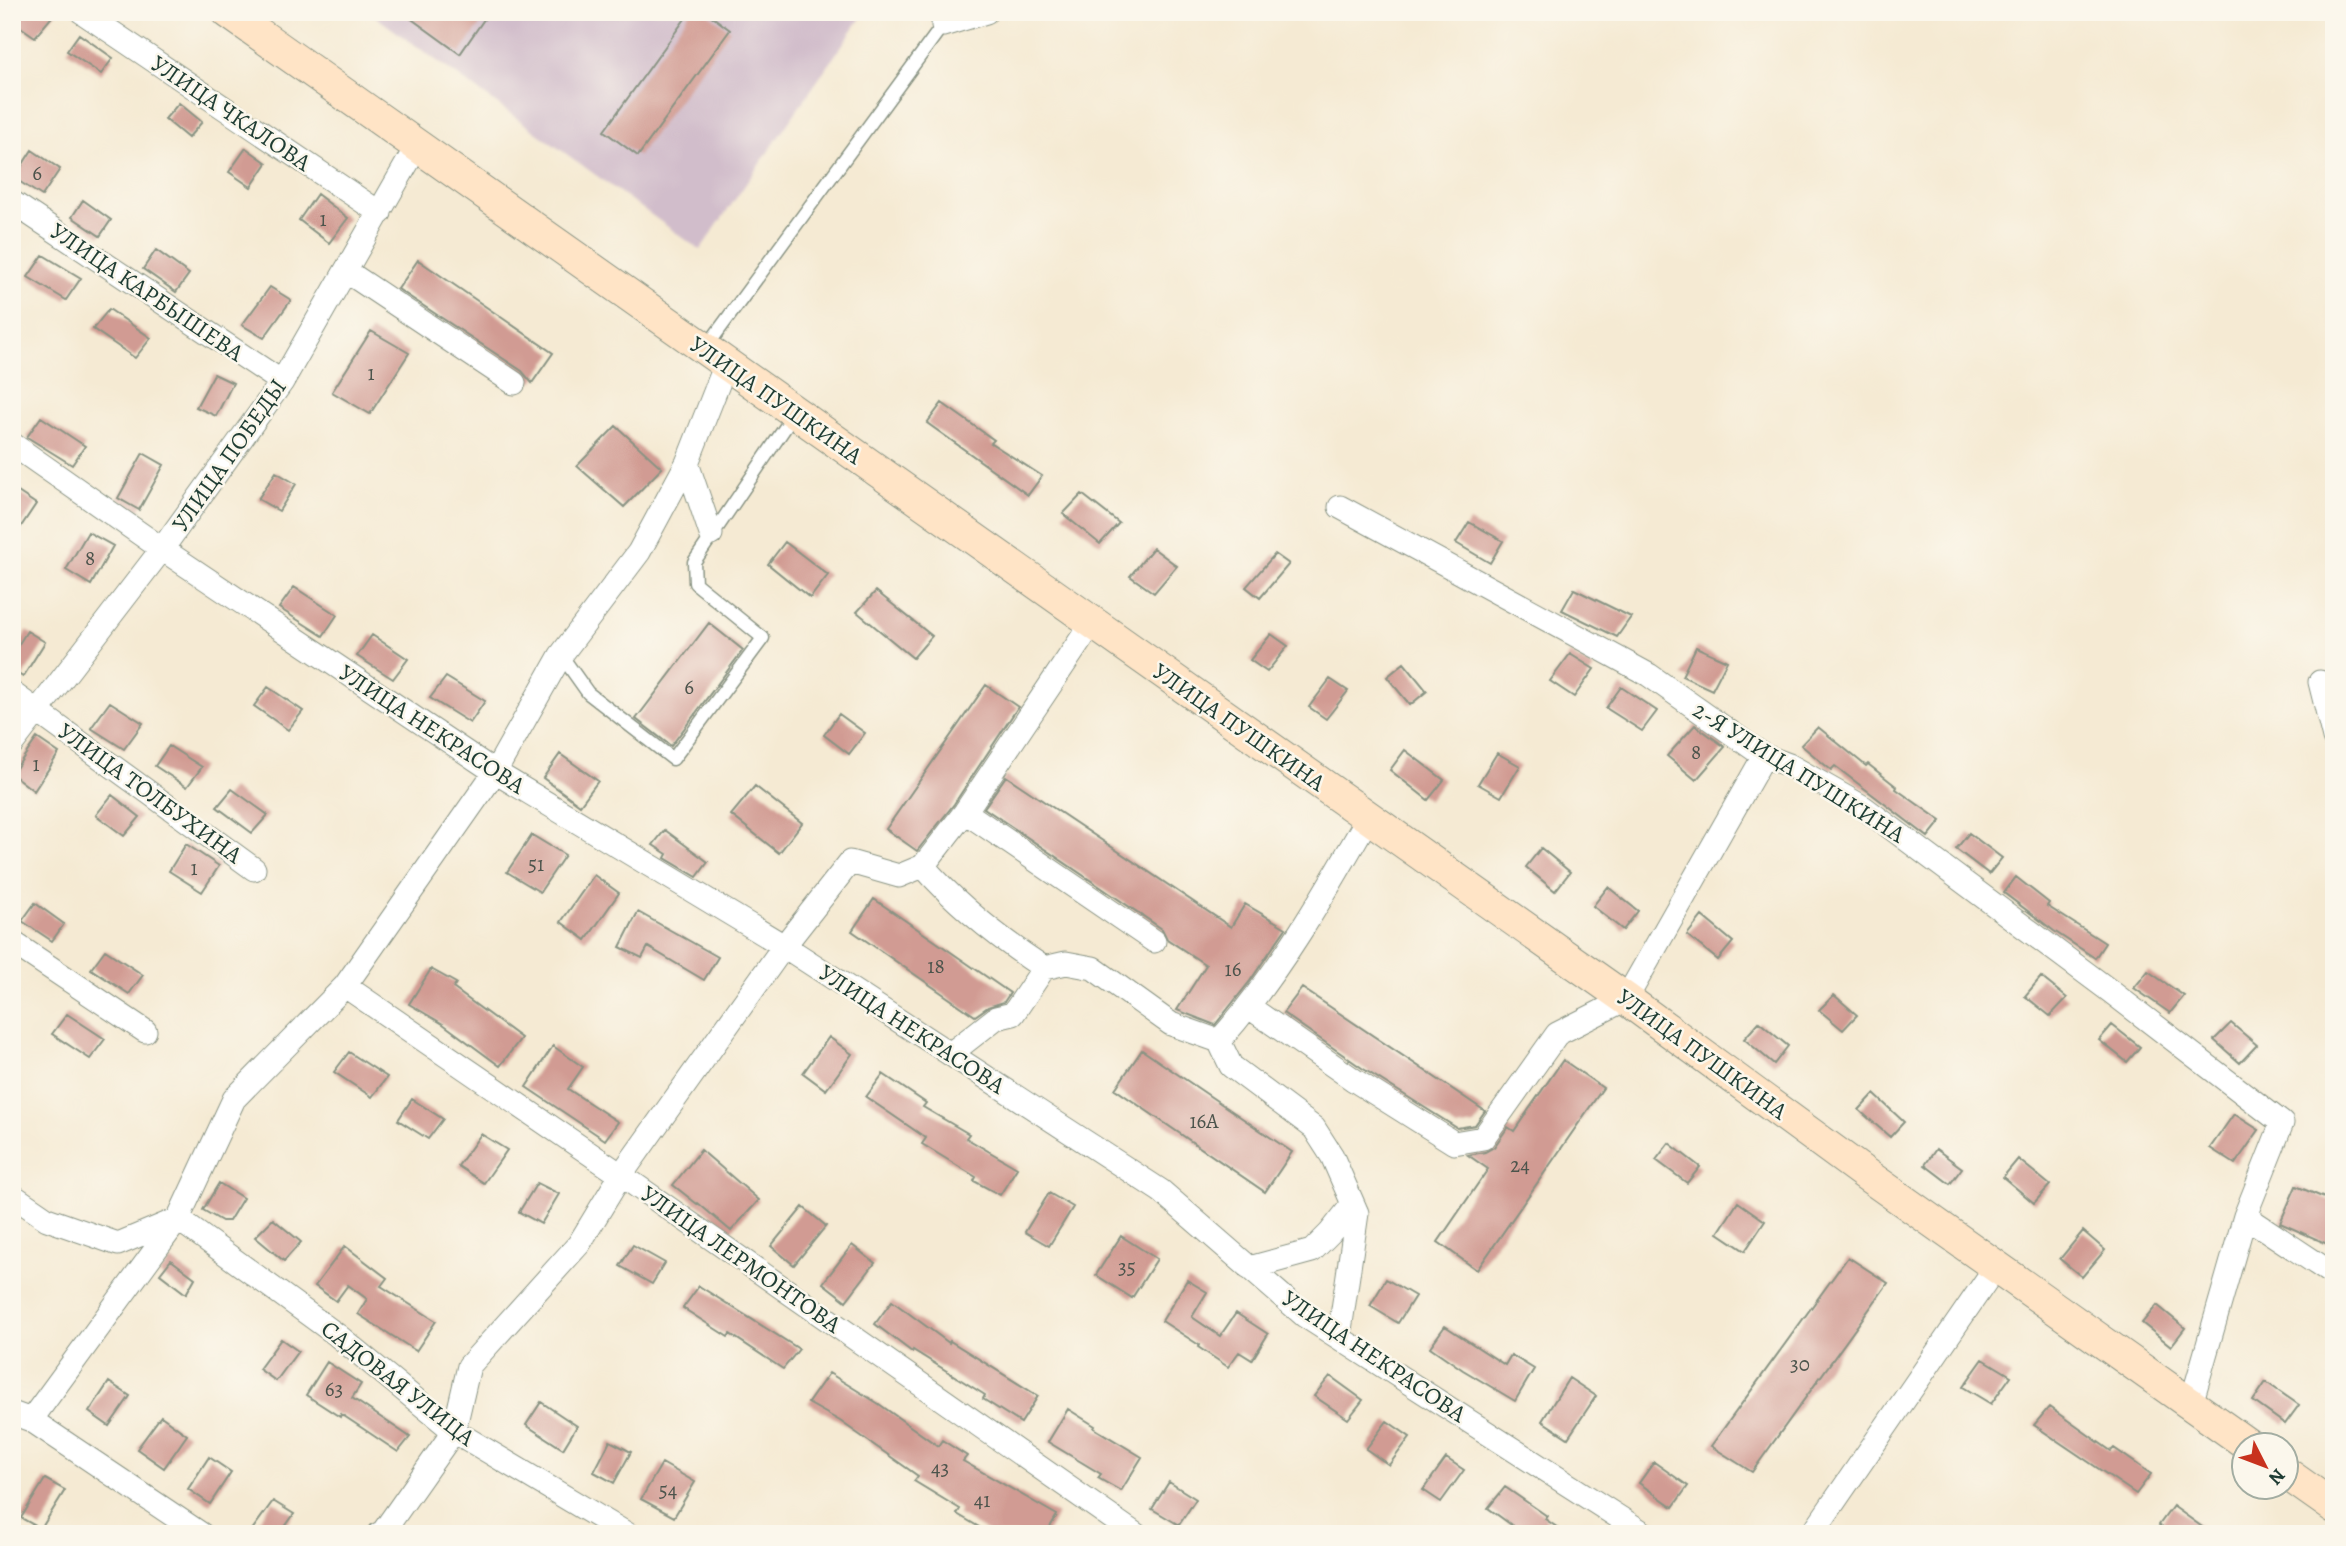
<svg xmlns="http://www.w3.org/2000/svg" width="2346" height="1546" viewBox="0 0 2346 1546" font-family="Alegreya,serif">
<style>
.industrial{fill:#d1bdcb}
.building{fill:#d19b93}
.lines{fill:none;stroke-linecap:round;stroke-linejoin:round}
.lane-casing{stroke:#8a9484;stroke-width:15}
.street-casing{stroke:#8a9484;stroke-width:25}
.secondary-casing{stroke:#8a9484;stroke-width:34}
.lane{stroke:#fff;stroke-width:12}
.street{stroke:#fff;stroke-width:23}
.secondary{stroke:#ffe4c6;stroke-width:32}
.labels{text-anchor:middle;stroke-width:5;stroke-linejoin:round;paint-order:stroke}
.number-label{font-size:21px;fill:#4c544c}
.street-label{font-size:24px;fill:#1f3d34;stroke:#fbf7ec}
</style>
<rect width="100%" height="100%" fill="#fbf7ec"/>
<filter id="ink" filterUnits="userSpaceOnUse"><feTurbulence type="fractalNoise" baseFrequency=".0143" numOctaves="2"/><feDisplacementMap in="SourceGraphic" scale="14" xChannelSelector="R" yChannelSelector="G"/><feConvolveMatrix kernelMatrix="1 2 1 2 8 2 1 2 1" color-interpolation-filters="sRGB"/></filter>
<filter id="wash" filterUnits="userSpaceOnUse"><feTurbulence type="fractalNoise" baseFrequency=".00686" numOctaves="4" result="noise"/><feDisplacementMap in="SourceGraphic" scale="28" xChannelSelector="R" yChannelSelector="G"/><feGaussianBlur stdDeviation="1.57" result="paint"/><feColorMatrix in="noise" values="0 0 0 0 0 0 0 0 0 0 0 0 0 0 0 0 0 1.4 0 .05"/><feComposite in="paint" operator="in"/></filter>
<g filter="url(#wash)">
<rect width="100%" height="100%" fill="#f5ead3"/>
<!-- industrial -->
<path class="industrial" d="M 369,12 L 865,12 L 700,250 Z"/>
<g id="blocks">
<!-- building -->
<path class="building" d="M 12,12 L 56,12 L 35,37 L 12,21 Z
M 402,12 L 489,12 L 460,54 Z
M 690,12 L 706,12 L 730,30 L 638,156 L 604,131 Z
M 79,34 L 113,58 L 101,74 L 67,51 Z
M 179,103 L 202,122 L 188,138 L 165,119 Z
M 246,148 L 267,163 L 251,187 L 229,172 Z
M 32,150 L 60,169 L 42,196 L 14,178 Z
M 317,194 L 348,218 L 329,243 L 299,220 Z
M 83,200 L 111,220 L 100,236 L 72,217 Z
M 156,250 L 189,274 L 176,292 L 143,269 Z
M 43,255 L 81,278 L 66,300 L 28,277 Z
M 418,260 L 553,353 L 532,383 L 522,371 L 398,289 Z
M 270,287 L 291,300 L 264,338 L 242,325 Z
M 109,309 L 151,338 L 135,358 L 93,329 Z
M 371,331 L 409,353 L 370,414 L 332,392 Z
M 214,374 L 233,383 L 216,416 L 196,407 Z
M 942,403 L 994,440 L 991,443 L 1042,476 L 1028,495 L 927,423 Z
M 41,417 L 85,446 L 72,465 L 27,437 Z
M 616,426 L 662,468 L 624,507 L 577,466 Z
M 143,453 L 164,465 L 139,510 L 118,498 Z
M 276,472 L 296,484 L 279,511 L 258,499 Z
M 12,488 L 36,504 L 12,540 Z
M 1082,494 L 1119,523 L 1100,544 L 1063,514 Z
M 1469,522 L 1503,541 L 1490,563 L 1456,543 Z
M 88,532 L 113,546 L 91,585 L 66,570 Z
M 785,542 L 828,575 L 810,598 L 768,564 Z
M 1153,548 L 1177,566 L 1154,593 L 1130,576 Z
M 1275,554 L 1289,564 L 1260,598 L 1246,587 Z
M 294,587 L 337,615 L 323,636 L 279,608 Z
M 1574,589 L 1631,617 L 1617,637 L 1562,610 Z
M 876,591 L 932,636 L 913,658 L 857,612 Z
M 709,623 L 743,650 L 671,746 L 636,719 Z
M 27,631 L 45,642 L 23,677 L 12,670 L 12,655 Z
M 1271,634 L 1288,646 L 1267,672 L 1250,660 Z
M 372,635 L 408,659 L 393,679 L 357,656 Z
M 1696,647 L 1727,661 L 1712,690 L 1682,676 Z
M 1570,654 L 1594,669 L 1574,697 L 1550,681 Z
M 1404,663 L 1427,691 L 1410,705 L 1387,677 Z
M 446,677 L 485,701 L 470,723 L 430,698 Z
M 1330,679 L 1348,691 L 1326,719 L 1309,707 Z
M 986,685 L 1018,707 L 954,804 L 917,851 L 886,829 Z
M 268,687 L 303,711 L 288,730 L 254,706 Z
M 1621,687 L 1657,711 L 1642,731 L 1606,708 Z
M 110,702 L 143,723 L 124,749 L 91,728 Z
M 839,714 L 865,733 L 849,754 L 824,735 Z
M 1695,725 L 1725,747 L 1696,780 L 1667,756 Z
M 1818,727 L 1866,766 L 1868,764 L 1897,787 L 1896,789 L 1941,821 L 1928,837 L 1835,766 L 1831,770 L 1801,745 Z
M 37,738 L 59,753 L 34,791 L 12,774 Z
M 169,746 L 202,767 L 187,787 L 155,766 Z
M 1405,750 L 1444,780 L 1428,800 L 1390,770 Z
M 1497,753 L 1520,766 L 1501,797 L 1478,784 Z
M 560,754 L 598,781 L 580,805 L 543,778 Z
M 1006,776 L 1231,927 L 1245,904 L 1286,928 L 1250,981 L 1215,1025 L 1177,1010 L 1206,965 L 1167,939 L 1162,929 L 984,808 Z
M 755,786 L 802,823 L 779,853 L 731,815 Z
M 232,789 L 268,815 L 252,833 L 217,807 Z
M 112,795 L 140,817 L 124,836 L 96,815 Z
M 665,830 L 708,862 L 697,877 L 665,858 L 667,854 L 653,845 Z
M 1969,833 L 2002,858 L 1989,874 L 1956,849 Z
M 532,835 L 565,855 L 540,892 L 507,872 Z
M 186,844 L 219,866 L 202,892 L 169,871 Z
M 1541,848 L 1570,872 L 1555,891 L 1526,867 Z
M 594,875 L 619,893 L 586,940 L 561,922 Z
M 2016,877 L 2049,903 L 2047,906 L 2105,943 L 2095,958 L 2054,931 L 2004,893 Z
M 1608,887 L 1638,911 L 1623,930 L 1593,906 Z
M 874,899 L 1010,993 L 1004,1002 L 988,1007 L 975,1016 L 852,931 Z
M 35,903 L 64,924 L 52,941 L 22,921 Z
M 638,912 L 718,957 L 704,980 L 648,947 L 642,958 L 620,947 Z
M 1702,916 L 1733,942 L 1718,960 L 1687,935 Z
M 105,950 L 143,975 L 129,994 L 91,969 Z
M 431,969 L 456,983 L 453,988 L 521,1038 L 500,1066 L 443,1024 L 409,1004 Z
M 2148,971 L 2184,996 L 2170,1013 L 2134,988 Z
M 2041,977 L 2067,998 L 2050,1016 L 2025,996 Z
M 1302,988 L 1485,1111 L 1475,1125 L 1457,1128 L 1362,1068 L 1283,1013 Z
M 1834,995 L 1857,1015 L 1843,1030 L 1819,1010 Z
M 67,1014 L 105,1039 L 90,1059 L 52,1034 Z
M 1759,1022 L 1788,1046 L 1774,1064 L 1744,1039 Z
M 2231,1023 L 2257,1045 L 2240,1063 L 2214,1040 Z
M 2112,1025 L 2140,1047 L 2127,1062 L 2099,1040 Z
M 829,1037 L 852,1054 L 826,1090 L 803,1073 Z
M 553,1046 L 583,1067 L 568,1089 L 618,1122 L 605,1140 L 526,1087 Z
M 1142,1050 L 1292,1152 L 1265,1192 L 1115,1089 Z
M 349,1052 L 387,1077 L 372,1097 L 334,1072 Z
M 1563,1060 L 1603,1088 L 1477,1270 L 1438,1242 L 1488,1169 L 1468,1155 L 1485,1152 L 1494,1147 L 1508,1127 L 1514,1131 Z
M 883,1074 L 926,1103 L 923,1107 L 969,1134 L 966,1138 L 1017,1168 L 1000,1195 L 974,1181 L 976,1177 L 922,1144 L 926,1138 L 866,1097 Z
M 1874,1094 L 1904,1122 L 1890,1137 L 1859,1110 Z
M 412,1099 L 443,1119 L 428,1139 L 398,1120 Z
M 2234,1114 L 2259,1130 L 2235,1164 L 2210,1148 Z
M 481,1134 L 507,1150 L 484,1183 L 458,1166 Z
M 1669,1143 L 1700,1167 L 1687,1183 L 1656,1160 Z
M 1936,1149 L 1962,1168 L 1950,1184 L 1925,1165 Z
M 701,1150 L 759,1200 L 731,1231 L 698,1203 L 697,1204 L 673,1185 Z
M 2018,1159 L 2050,1185 L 2034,1203 L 2003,1177 Z
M 219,1183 L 243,1198 L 229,1221 L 222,1221 L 203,1210 Z
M 537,1183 L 559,1194 L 541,1224 L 519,1212 Z
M 2296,1186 L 2334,1202 L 2334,1247 L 2280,1223 Z
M 1049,1193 L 1073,1207 L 1049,1246 L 1025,1232 Z
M 1738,1202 L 1765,1221 L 1745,1251 L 1718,1233 Z
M 803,1207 L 826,1226 L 794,1265 L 771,1246 Z
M 273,1219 L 301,1242 L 284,1261 L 255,1237 Z
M 2083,1231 L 2105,1250 L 2082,1277 L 2060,1259 Z
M 1121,1236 L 1157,1259 L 1132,1298 L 1096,1275 Z
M 633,1245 L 665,1263 L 652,1284 L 620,1266 Z
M 852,1245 L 875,1263 L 846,1301 L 823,1283 Z
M 345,1246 L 387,1278 L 381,1286 L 436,1321 L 416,1351 L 358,1314 L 367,1299 L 348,1285 L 336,1301 L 315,1286 Z
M 1848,1257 L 1888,1283 L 1752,1472 L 1711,1446 Z
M 171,1260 L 195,1278 L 186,1294 L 160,1274 Z
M 1386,1279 L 1415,1296 L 1398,1323 L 1370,1306 Z
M 1187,1280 L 1207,1292 L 1192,1317 L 1220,1336 L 1236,1313 L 1268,1334 L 1252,1360 L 1239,1352 L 1228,1367 L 1198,1347 L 1199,1345 L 1162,1321 Z
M 699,1286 L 799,1349 L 783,1369 L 730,1334 L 728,1337 L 683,1308 Z
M 892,1301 L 949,1343 L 950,1341 L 1038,1396 L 1021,1423 L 983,1399 L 985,1395 L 913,1350 L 912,1352 L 875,1324 Z
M 2157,1305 L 2185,1328 L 2171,1346 L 2142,1323 Z
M 1445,1326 L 1505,1365 L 1511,1355 L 1534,1369 L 1515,1401 L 1463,1370 L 1430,1347 Z
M 281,1339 L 298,1351 L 276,1381 L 259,1369 Z
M 1983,1359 L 2011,1376 L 1991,1404 L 1963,1387 Z
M 327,1362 L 361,1384 L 352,1398 L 410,1437 L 398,1452 L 341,1414 L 340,1417 L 306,1395 Z
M 829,1373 L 879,1404 L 938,1446 L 942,1440 L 967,1456 L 963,1461 L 1057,1515 L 1046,1534 L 991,1534 L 957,1514 L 960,1509 L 914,1481 L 918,1476 L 840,1421 L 808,1403 Z
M 1330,1376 L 1363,1400 L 1348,1419 L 1314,1396 Z
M 1569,1378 L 1596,1396 L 1568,1438 L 1542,1421 Z
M 109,1382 L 130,1396 L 109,1426 L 89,1412 Z
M 2266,1382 L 2299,1405 L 2285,1424 L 2253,1401 Z
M 541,1402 L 577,1426 L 563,1449 L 526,1425 Z
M 2049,1407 L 2111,1451 L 2114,1448 L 2151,1474 L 2136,1494 L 2034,1425 Z
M 1068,1409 L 1095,1426 L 1094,1428 L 1142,1457 L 1121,1491 L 1098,1478 L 1101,1474 L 1048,1442 Z
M 161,1416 L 187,1435 L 164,1468 L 137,1449 Z
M 1387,1421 L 1410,1437 L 1389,1465 L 1366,1449 Z
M 610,1441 L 631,1452 L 614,1483 L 594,1472 Z
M 209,1457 L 231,1472 L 210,1504 L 188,1489 Z
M 1446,1458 L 1464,1470 L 1441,1502 L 1423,1490 Z
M 1654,1462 L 1688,1486 L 1673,1507 L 1639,1483 Z
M 662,1463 L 695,1482 L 674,1517 L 641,1499 Z
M 45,1479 L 65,1490 L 41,1529 L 21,1518 Z
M 1169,1482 L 1196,1499 L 1179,1525 L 1152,1509 Z
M 1505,1487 L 1547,1516 L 1545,1519 L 1567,1534 L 1524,1534 L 1488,1508 Z
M 273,1501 L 294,1514 L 280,1534 L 249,1534 Z
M 2173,1506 L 2212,1534 L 2171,1534 L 2159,1525 Z"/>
</g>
</g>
<g filter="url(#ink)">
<use href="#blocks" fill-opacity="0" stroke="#8a9484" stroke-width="2"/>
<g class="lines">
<defs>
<path id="lane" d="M 705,349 L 945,22
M 561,655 L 588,693 L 673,759 L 763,638 L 695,583 L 694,562 L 795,413"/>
<path id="street" d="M 82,12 L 380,213
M 943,25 L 986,12
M 12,202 L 282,382
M 346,271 L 514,383
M 12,444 L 162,549 L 495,772 L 784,946 L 1161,1191 L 1305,1316 L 1645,1534
M 687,463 L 711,534
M 1340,507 L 1649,675 L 1764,756 L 1789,765 L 1863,807 L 2110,991 L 2282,1123 L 2245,1216 L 2191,1404
M 2320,682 L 2334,738
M 12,693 L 254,869
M 12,744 L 162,549 L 282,382 L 417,146
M 965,812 L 1154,941
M 923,866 C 958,906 1000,939 1044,968 L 1066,963 L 1093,968 L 1171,1024 L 1219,1041 C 1278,975 1324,895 1368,818
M 12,942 L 145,1031
M 345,986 L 621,1175 L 1135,1534
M 1249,1007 L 1354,1080 L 1454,1143 L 1483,1138 L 1557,1034 L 1626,999 L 1764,756
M 1219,1041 L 1231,1066 L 1314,1128 L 1332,1156 L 1357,1213 L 1339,1337
M 950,1054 L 996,1018 L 1013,1014 L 1044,968
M 12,1195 L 47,1219 L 118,1244 L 178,1219 L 337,1335 L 454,1431 L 627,1534
M 2245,1216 L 2334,1275
M 1249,1268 L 1312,1251 L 1330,1233 L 1353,1204
M 12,1413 L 31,1420 L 201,1534
M 31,1420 L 178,1219 L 234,1099 L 345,986 L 495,772 L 561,655 L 639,552 L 687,463 L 726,364
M 379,1534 L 383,1532 L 454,1431 L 469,1366 L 579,1244 L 621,1175 L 784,946 L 850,862 L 899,876 L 923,866 L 965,812 L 1092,623
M 1812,1534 L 1997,1265"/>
<path id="secondary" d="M 228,12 L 1626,999 L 1864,1173 L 2247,1444
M 2286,1473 L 2334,1507"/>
</defs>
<!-- lane casing -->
<use href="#lane" class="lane-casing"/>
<!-- street casing -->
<use href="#street" class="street-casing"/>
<!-- secondary casing -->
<use href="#secondary" class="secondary-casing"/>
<!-- lane -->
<use href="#lane" class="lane"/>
<!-- street -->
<use href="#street" class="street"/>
<!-- secondary -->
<use href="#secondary" class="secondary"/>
</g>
</g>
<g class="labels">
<!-- number labels -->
<g class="number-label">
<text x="37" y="180">6</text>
<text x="323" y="226">1</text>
<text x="371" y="380">1</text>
<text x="90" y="565">8</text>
<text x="689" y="694">6</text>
<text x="1696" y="759">8</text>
<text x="36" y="771">1</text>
<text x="536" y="871">51</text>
<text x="194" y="875">1</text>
<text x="936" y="973">18</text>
<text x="1233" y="976">16</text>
<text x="1204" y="1128">16А</text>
<text x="1520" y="1172">24</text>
<text x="1127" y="1274">35</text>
<text x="1800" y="1371">30</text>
<text x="334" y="1396">63</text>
<text x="940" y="1475">43</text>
<text x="668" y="1497">54</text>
<text x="982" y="1507">41</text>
</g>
<!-- street labels -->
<g class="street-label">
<text transform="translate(231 113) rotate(34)" y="8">УЛИЦА ЧКАЛОВА</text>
<text transform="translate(147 292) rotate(34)" y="8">УЛИЦА КАРБЫШЕВА</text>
<text transform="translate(776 400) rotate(35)" y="8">УЛИЦА ПУШКИНА</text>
<text transform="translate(229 455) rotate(-55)" y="8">УЛИЦА ПОБЕДЫ</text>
<text transform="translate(1239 727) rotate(35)" y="8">УЛИЦА ПУШКИНА</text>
<text transform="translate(432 729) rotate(33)" y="8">УЛИЦА НЕКРАСОВА</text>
<text transform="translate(1799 772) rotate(32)" y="8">2-Я УЛИЦА ПУШКИНА</text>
<text transform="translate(150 793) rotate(36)" y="8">УЛИЦА ТОЛБУХИНА</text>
<text transform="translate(912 1029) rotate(33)" y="8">УЛИЦА НЕКРАСОВА</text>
<text transform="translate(1702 1054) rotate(36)" y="8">УЛИЦА ПУШКИНА</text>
<text transform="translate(741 1259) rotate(35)" y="8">УЛИЦА ЛЕРМОНТОВА</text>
<text transform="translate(1374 1356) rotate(34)" y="8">УЛИЦА НЕКРАСОВА</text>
<text transform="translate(398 1383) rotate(38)" y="8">САДОВАЯ УЛИЦА</text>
</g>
</g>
<!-- margin -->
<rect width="2346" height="1546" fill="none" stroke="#fbf7ec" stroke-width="42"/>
<!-- north arrow -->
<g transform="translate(2265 1466) rotate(132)"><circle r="33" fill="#fbf7ec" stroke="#a3ada2" stroke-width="2"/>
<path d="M0-5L12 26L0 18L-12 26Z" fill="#c8321e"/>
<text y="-10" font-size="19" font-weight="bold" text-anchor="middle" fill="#1f3d34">N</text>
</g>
</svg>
